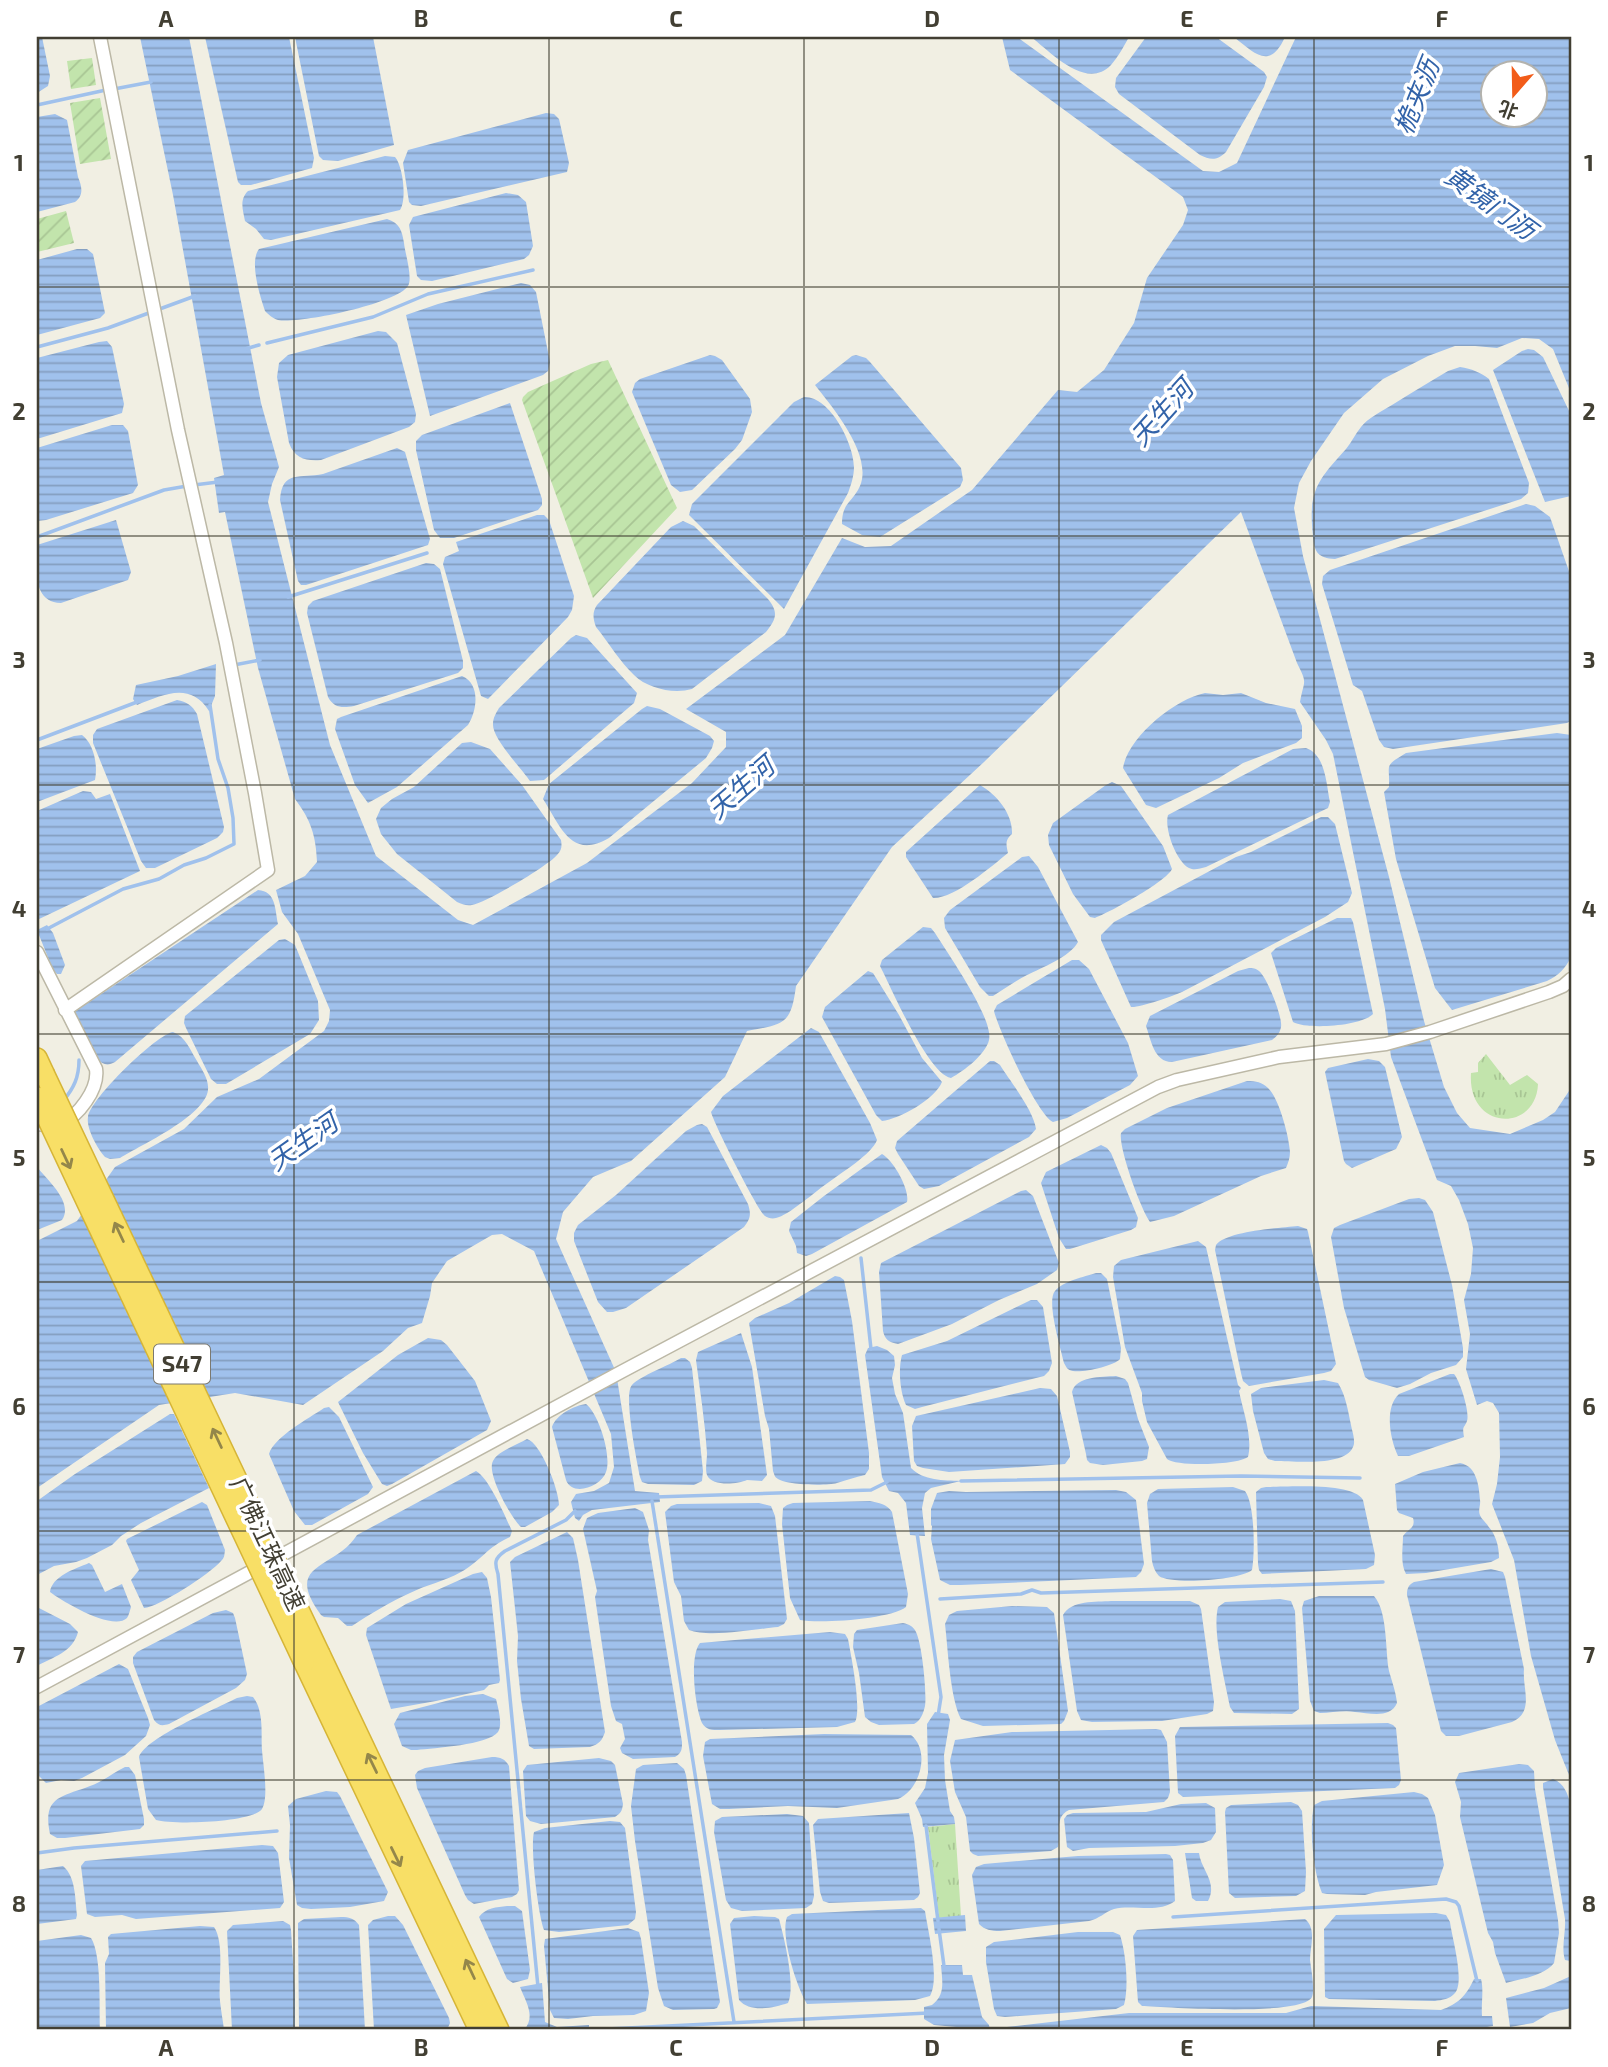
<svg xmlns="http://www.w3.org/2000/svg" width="1608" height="2067" viewBox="0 0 1608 2067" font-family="'Exo 2','Noto Sans SC',sans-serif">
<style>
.grass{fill:url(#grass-tufts)}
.garden{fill:url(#garden-furrows)}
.water{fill:url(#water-rules);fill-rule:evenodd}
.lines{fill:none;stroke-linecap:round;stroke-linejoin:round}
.stream{stroke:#a0c1ec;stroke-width:3.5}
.minor-casing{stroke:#bcb8a6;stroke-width:15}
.highway-casing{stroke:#d6b537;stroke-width:22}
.minor{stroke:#fff;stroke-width:12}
.highway{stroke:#f8df66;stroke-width:19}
.highway-bridge-casing{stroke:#d6b537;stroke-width:22;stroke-linecap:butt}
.highway-bridge{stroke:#f8df66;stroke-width:19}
.oneway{stroke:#94874a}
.grid{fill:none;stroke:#423f33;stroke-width:2;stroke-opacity:0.55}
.labels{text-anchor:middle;stroke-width:7;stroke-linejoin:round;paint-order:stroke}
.shield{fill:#fff;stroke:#7b7970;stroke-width:2}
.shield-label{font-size:23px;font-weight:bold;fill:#423f33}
.street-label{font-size:24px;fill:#423f33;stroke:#fff}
.water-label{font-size:26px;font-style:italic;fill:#3263a9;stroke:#fff}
.neatline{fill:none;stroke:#423f33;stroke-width:2.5}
.grid-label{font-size:23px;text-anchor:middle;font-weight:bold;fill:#423f33}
</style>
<defs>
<pattern id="grass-tufts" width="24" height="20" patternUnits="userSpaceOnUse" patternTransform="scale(1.75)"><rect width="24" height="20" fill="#c2e4ac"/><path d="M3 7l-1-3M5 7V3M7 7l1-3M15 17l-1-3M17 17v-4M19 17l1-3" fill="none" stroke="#a8c594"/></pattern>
<pattern id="garden-furrows" width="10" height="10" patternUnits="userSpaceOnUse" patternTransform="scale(1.75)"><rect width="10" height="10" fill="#c2e4ac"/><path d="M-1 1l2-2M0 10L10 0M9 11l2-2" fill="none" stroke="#a8c594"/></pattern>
<pattern id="water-rules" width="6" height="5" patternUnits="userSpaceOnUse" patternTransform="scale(1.75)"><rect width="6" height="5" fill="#a0c1ec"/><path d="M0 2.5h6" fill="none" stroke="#849ec0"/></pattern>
</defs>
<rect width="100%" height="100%" fill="#f1efe3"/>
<!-- grass -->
<path class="grass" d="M 1486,1054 L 1510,1085 L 1527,1075 L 1538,1084 C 1536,1133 1467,1131 1471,1073 L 1478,1072 L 1478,1063 Z
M 955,1824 L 961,1916 L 939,1918 L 928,1827 Z"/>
<!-- garden -->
<path class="garden" d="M 92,58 L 96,85 L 71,89 L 67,61 Z
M 100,98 L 111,159 L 80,164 L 70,103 Z
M 66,211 L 74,243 L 37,252 L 37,219 Z
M 608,360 L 677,508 L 593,598 L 522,400 L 523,397 L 528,392 L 591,364 Z"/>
<!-- water -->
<path class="water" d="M 37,37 L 42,37 L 50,76 L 48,86 L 37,93 Z
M 140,37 L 189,37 L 261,403 L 279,467 L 272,484 L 268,502 L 330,745 L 376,856 L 458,920 L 473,925 L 587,863 L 692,783 L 726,747 L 726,732 L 686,709 L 785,635 L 842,538 L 865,547 L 891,546 L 972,490 L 1058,390 L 1077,392 L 1104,370 L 1134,323 L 1147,278 L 1183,225 L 1188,210 L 1183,197 L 1010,70 L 1002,37 L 1017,37 L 1203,171 L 1219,172 L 1237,163 L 1296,37 L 1571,37 L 1571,393 L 1553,349 L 1539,339 L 1522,338 L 1497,348 L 1475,346 L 1455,346 L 1428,356 L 1383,379 L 1344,413 L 1311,461 L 1299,483 L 1294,508 L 1303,556 L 1389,877 L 1424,1021 L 1444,1087 L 1457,1113 L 1470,1128 L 1510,1134 L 1543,1120 L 1555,1112 L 1571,1088 L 1571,1780 L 1555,1740 L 1531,1656 L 1514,1560 L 1492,1504 L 1497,1484 L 1500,1457 L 1499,1413 L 1493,1403 L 1487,1401 L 1477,1405 L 1466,1369 L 1470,1334 L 1464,1300 L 1471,1274 L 1473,1248 L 1468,1224 L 1459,1200 L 1451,1186 L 1437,1180 L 1391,1057 L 1385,1009 L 1333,754 L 1326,740 L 1300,702 C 1304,679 1308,685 1297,663 L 1241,512 L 984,762 L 892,847 L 796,986 C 791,1025 784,1024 747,1031 L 725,1077 L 631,1161 L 593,1177 L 563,1212 L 556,1239 L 616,1372 L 635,1491 L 659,1493 L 660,1502 L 592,1510 L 583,1515 L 579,1521 L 575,1518 L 571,1502 L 576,1494 L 594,1491 L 609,1483 L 614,1467 L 611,1434 L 534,1251 L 502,1234 L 492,1235 L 447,1261 L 432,1283 L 430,1296 L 422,1323 L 408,1328 L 383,1351 L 303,1405 L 235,1393 L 159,1405 L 37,1488 L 37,1241 L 77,1221 L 115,1167 L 184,1129 L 217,1097 L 259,1079 L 324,1031 L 329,1021 L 330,1010 L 298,934 L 282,912 L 276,890 L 305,876 L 317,862 C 316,836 311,820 295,799 L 258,668 L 225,512 L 219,513 L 214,478 L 224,475 L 173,195 ZM 1492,74 L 1534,74 L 1534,116 L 1492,116 Z
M 205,37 L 289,37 L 314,158 L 312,168 L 251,185 L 241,185 L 238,182 Z
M 295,37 L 373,37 L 394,145 L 338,161 L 323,160 L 319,156 Z
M 1031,37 L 1129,37 C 1124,46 1118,57 1111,65 C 1086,91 1051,52 1031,37 Z
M 1146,37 L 1216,37 L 1264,72 L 1267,77 L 1264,87 L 1226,152 C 1217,161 1210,160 1200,155 L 1119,94 L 1115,87 L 1116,78 Z
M 1234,37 L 1285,37 C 1270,70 1255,54 1234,37 Z
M 546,113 L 554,114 L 559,119 L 569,163 L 567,172 L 421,206 L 412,205 L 409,202 L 403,163 L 408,150 Z
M 55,114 L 67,120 L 78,177 C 82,187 84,195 75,202 L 37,212 L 37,117 Z
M 385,156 L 395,157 C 403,166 407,200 400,210 L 271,240 L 264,239 L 256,229 L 245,221 C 243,210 239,200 248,191 Z
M 506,193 L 518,195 L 526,202 L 533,246 L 529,255 L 524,259 L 432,281 L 421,280 L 417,276 L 409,225 L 413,217 Z
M 387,219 C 400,223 402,231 404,243 C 405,253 413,278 408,286 C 396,304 299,324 278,320 C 272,318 269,315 265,311 C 260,296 249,262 259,249 Z
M 77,249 L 87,249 L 93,254 L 105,313 L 100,318 L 37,335 L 37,260 Z
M 521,283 L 530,285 L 536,292 L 550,362 L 548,371 L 543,375 L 430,416 L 406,315 L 438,304 Z
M 378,331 L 386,332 L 397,343 L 416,414 L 415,422 L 409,427 L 321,460 C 306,461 295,459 289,443 L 277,377 L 279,363 L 288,355 Z
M 107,341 L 112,347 L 124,404 L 122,413 L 37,439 L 37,358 L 99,342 Z
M 1528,349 L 1534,350 L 1543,357 L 1571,415 L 1571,496 L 1545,502 L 1493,370 L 1522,351 Z
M 710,355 L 715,356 L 722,360 L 750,399 L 752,412 L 742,440 L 735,449 L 692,490 L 680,492 L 671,485 L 632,392 L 635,383 L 640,379 Z
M 856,355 L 866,358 L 870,362 L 961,468 L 963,480 L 960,487 L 880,537 L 862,535 L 842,524 C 842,502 853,502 860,486 C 873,455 833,408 815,385 L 852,356 Z
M 1460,367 C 1472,369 1480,372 1489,379 L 1529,483 L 1528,493 L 1521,499 L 1335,559 C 1318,558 1314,552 1313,536 C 1308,491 1317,481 1346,449 C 1352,442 1355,434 1361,427 C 1368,418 1382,411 1392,405 C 1410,394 1429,382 1448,371 Z
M 804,397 C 830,396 854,444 854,467 C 854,476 851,485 848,493 L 784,609 L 689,515 L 692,504 L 794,402 Z
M 510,403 L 542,499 L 542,505 L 538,510 L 454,538 L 440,538 L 434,530 L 416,450 L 416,441 L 422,435 Z
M 112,425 L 123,425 L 128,431 L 137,480 L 138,485 L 133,493 L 46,520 L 37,521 L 37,448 Z
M 397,448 L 405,452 L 430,539 L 428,545 L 306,585 L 301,585 L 298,581 L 280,500 C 282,469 301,479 323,474 Z
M 1526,504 L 1535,506 L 1550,517 L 1571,577 L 1571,721 L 1567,723 L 1393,749 L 1384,747 L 1379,740 L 1362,691 L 1353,685 L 1322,584 L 1323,576 L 1330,570 Z
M 537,515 L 544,515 L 549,520 L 574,596 L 572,610 L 568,617 L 488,699 L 481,696 L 443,564 L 445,557 L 459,551 L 456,542 Z
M 116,520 L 131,572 L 128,580 L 61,603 C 31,602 37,567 37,545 Z
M 683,521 L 694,526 L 768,599 C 779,613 776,619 766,632 L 692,689 C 674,694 648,689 634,675 C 620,662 609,643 596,627 C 593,618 592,613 597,605 L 671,527 Z
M 426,563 L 434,564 L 440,569 L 463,661 L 463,668 L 458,673 L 354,706 C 342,708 334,708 328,697 L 307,613 L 308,606 L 313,601 Z
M 576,635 L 587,638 L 637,693 L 634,703 L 544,780 L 530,781 C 521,768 492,738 493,724 C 493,718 496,713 499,708 L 571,638 Z
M 216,664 L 215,696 L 209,711 C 190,681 163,695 137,705 L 133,699 L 136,685 L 178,676 Z
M 462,676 C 481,684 477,711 468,725 L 397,787 L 368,803 L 355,785 L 335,729 L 337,719 L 341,717 Z
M 1205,693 L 1223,695 L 1241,693 L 1266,703 L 1295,709 L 1302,726 L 1302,738 L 1296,743 L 1243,763 L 1219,778 L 1156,808 L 1146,805 L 1123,768 C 1128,737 1175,699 1205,693 Z
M 177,700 C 187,702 192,705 197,714 L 224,827 L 223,832 L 217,838 L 155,868 L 146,868 L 141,861 L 93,743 L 93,735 L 97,729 Z
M 647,706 L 660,709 L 710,736 L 714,741 L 712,748 L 706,758 L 609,838 C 571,860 561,827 543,799 L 549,784 L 642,709 Z
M 1557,733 L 1571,735 L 1571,957 C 1565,969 1559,975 1547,981 L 1452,1010 L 1435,988 L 1396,859 L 1384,792 L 1389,787 C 1390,763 1383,767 1406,753 Z
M 82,735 C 94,744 98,765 95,780 L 37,802 L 37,749 L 74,736 Z
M 471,742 L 490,749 L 522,785 L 561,840 C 562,846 562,850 557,855 C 548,866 487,902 472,905 C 466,906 462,904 457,902 L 397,854 L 381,834 L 376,819 L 381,808 L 392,799 L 414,787 L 462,743 Z
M 1306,748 C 1326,755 1326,784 1330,802 L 1328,808 L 1206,867 C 1200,868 1195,871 1189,868 C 1176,861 1164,828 1168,815 L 1293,749 Z
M 1112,782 L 1121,786 L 1163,846 L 1172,869 C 1166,882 1110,912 1095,918 L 1090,917 L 1073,894 L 1049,845 L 1048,835 L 1053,823 L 1106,785 Z
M 980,785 C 997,795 1013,814 1012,834 C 1005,840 1006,844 1008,853 C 992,866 954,899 933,898 L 906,857 L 906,852 Z
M 83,791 L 91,792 L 96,799 L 110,794 L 140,871 L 37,920 L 37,811 Z
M 1321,817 L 1328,817 L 1335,824 L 1352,893 L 1348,902 L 1325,917 L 1182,992 C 1173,996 1139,1008 1131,1007 L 1101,940 L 1101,935 L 1114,922 L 1236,857 L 1251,852 Z
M 1029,856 L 1038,867 L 1078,942 C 1070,957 1041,968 1027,975 C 1015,981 1004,989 993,996 L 989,996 L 980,987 L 945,928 L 944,918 L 950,910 L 1022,857 Z
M 258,890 C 276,891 275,909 278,924 L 115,1062 C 108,1066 103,1065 97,1059 L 74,1012 Z
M 1337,918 L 1351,918 L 1353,922 L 1373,1014 C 1362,1026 1307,1030 1293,1022 L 1271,953 L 1276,948 Z
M 47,925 L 53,933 L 65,965 L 61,974 L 57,974 L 53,970 L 37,930 Z
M 923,927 L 931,928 L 935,933 C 948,954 994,1019 989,1040 C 986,1054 964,1071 951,1078 C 928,1074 892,989 880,966 L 882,960 Z
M 285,939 L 295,945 L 318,1001 L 319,1020 L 310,1034 L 226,1084 L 217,1084 L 211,1079 L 186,1028 L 184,1023 L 185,1016 L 274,944 L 279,940 Z
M 1072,960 L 1079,960 L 1089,969 L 1128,1043 L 1138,1076 L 1130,1085 L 1067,1118 L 1053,1122 C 1037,1114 999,1031 994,1011 L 997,1005 Z
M 1249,968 C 1253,968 1255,968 1259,971 C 1267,977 1283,1018 1281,1027 C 1280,1033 1277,1036 1272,1040 L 1172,1062 C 1154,1062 1151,1040 1146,1026 L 1150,1016 L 1238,971 Z
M 868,971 L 873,973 L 899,1015 L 922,1058 L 942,1082 C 935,1099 900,1119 882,1121 L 876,1115 L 822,1017 L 825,1007 Z
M 811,1028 L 819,1032 L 870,1123 L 877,1140 C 872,1154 841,1173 829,1182 C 817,1190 788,1216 776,1218 C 772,1219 768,1218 765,1216 C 758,1211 714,1124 711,1112 L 723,1096 Z
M 173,1032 C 186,1037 190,1050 197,1061 C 202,1070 209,1079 208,1090 C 205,1116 141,1145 120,1158 L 110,1159 L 105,1157 C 97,1148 86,1128 88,1117 C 90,1099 157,1034 173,1032 Z
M 1368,1059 L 1379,1061 L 1385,1067 L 1402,1137 L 1396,1149 L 1352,1168 L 1346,1164 L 1344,1161 L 1325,1072 L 1328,1068 Z
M 990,1061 L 994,1061 L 1000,1065 C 1010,1081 1034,1111 1036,1129 L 1029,1137 L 939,1186 L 924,1189 L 919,1186 L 898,1154 L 895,1148 L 897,1141 Z
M 1247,1081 C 1256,1081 1262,1082 1268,1088 C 1279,1098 1289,1136 1290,1152 C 1290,1158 1288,1163 1286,1168 L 1261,1176 L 1174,1216 L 1150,1222 C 1141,1210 1118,1147 1121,1133 L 1125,1129 L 1167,1108 Z
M 702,1124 L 707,1127 L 748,1204 C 751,1214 751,1218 744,1227 L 626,1308 L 613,1312 L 607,1312 L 598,1302 L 574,1241 L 574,1233 L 578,1225 L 616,1195 L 686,1131 L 697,1125 Z
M 1101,1145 L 1107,1148 L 1111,1153 L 1138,1218 L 1136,1227 L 1131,1230 L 1070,1249 L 1066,1249 L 1059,1238 L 1041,1183 L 1046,1172 Z
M 882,1154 C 893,1160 910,1189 907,1202 L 812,1254 L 806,1256 L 797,1253 L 796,1246 L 789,1231 L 791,1222 L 824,1196 Z
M 37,1167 C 47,1180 74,1202 62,1220 L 37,1230 Z
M 1026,1190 L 1033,1196 L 1059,1263 L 1057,1270 L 1037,1284 L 999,1300 L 952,1324 L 898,1344 C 889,1342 885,1340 883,1331 L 879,1272 L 881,1263 L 1021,1191 Z
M 1419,1198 L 1425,1200 L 1433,1212 L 1452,1285 L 1463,1348 L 1463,1357 L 1456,1365 L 1431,1373 L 1410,1384 L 1397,1388 L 1369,1380 L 1365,1377 L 1344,1308 L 1331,1237 L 1334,1228 L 1340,1225 L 1409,1199 Z
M 1298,1226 L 1307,1229 L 1308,1232 L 1336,1364 L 1331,1371 L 1324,1373 L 1249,1386 L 1243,1381 L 1241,1373 L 1215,1250 L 1216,1245 C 1227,1231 1279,1228 1298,1226 Z
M 1198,1241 L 1206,1247 L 1238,1385 L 1241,1388 L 1239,1391 C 1243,1411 1253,1437 1248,1457 C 1237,1465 1177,1467 1167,1459 L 1147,1422 L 1142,1401 L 1142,1393 L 1125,1347 L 1113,1277 L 1114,1266 L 1121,1260 Z
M 1096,1273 L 1101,1273 L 1107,1279 L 1121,1348 L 1120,1359 C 1114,1366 1083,1373 1073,1371 C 1067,1370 1067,1368 1064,1363 C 1061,1349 1046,1301 1055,1291 C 1063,1281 1084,1277 1096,1273 Z
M 835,1276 L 840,1277 L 844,1280 L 852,1321 L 869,1453 L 869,1469 L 865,1475 C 855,1477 847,1480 837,1483 C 827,1486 789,1485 780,1480 C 774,1477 775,1476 773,1471 L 769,1429 L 765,1416 L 749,1323 L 755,1318 L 789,1303 Z
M 1031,1300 L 1037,1300 L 1043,1307 L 1052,1363 L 1049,1371 L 1044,1376 L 922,1407 L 915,1409 L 906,1405 C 900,1392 898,1369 902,1355 L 947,1341 Z
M 741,1333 L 752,1367 L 767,1475 L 762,1481 L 747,1480 C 738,1484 712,1487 707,1475 C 705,1469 707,1460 707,1453 C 705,1422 700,1391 696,1360 L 698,1352 Z
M 428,1338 L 441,1340 L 447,1345 L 475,1381 L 491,1421 L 487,1430 L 392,1484 L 387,1486 L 382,1484 L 363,1453 L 338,1402 L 398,1355 Z
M 877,1346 L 887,1350 L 894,1356 L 895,1365 L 892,1378 L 895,1394 L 903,1413 L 911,1468 C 924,1481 943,1480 961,1481 L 931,1488 L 925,1493 L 922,1508 L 925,1536 L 910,1535 L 906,1503 L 898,1493 L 889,1491 L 882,1477 L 865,1355 L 868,1348 Z
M 681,1358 L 685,1358 L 690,1362 L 692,1368 L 703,1471 L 702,1481 L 694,1485 L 648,1484 L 642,1482 L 640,1477 C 637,1462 623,1394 632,1385 C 640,1376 670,1365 681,1358 Z
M 1450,1374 L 1454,1374 C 1460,1381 1470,1412 1467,1421 C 1464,1429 1462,1425 1464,1437 L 1409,1456 L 1398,1456 C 1390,1439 1384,1408 1399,1394 Z
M 1116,1376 L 1125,1379 L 1128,1383 L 1138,1419 L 1149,1447 L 1147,1459 L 1142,1461 L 1103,1465 L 1090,1463 L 1087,1460 L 1086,1454 L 1072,1392 C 1076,1376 1101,1377 1116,1376 Z
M 1324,1380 L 1338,1383 C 1346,1396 1348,1411 1351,1425 C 1352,1431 1356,1441 1353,1447 C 1345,1467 1293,1461 1275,1461 L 1268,1459 L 1264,1453 L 1253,1411 L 1251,1394 L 1261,1388 Z
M 1040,1388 L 1051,1389 L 1057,1396 L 1070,1452 L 1070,1457 L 1065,1464 L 949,1472 L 923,1468 L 917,1466 L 914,1461 L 912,1426 L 916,1416 Z
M 586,1404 C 599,1414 612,1456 606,1472 C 601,1487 572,1497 566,1480 L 552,1427 C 556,1415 573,1406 586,1404 Z
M 329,1407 L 339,1417 L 373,1487 L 368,1494 L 312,1525 L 305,1525 L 294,1511 L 269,1454 C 274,1437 308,1419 324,1408 Z
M 170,1414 L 174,1414 L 209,1488 L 141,1523 L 121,1536 L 112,1545 L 87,1558 L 76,1562 L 54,1566 L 37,1575 L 37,1501 L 75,1474 Z
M 527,1439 C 541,1443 559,1490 559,1505 L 552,1512 L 525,1527 L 521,1527 C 511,1518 486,1473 493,1461 C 498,1451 517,1445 527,1439 Z
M 1460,1463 C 1477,1466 1479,1486 1480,1500 C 1481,1506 1477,1511 1481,1517 C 1481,1518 1488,1525 1488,1526 C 1496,1535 1499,1546 1499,1558 L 1491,1562 L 1426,1573 L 1406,1574 C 1400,1563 1403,1548 1403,1536 C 1408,1529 1416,1528 1413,1518 L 1399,1513 L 1397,1510 L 1395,1484 L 1423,1472 Z
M 476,1471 C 489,1478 505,1516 512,1531 L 510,1537 C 487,1547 481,1561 461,1572 C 445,1581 426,1585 410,1593 C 390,1602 370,1614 352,1626 L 347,1626 L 338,1618 L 324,1617 L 321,1615 C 282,1562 335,1570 357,1535 Z
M 1233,1487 L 1245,1491 C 1255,1504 1255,1554 1252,1570 C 1241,1580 1171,1585 1159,1576 C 1155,1572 1153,1566 1152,1561 L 1147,1503 L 1150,1494 L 1158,1489 Z
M 1266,1487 C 1287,1487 1353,1482 1363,1500 L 1375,1555 L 1374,1565 L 1366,1569 L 1262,1574 L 1259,1570 L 1258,1564 L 1256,1492 L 1261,1488 Z
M 1116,1490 L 1126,1492 L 1136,1500 L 1144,1564 L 1141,1572 L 1136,1577 L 961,1585 L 950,1585 L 940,1580 L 931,1539 L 932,1526 L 931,1525 L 931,1509 L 937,1493 L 949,1491 L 966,1492 Z
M 870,1501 C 879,1503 887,1504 892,1512 L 908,1594 L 906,1607 C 891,1619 820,1624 800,1620 L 790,1598 L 782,1524 L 783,1508 L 787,1505 L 793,1503 Z
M 202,1502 L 207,1505 L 225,1550 C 224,1556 225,1557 221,1561 C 210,1574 159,1607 144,1608 L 131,1580 L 139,1570 L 126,1541 L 127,1539 Z
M 759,1503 L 771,1506 L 775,1516 L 787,1619 L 784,1624 L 778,1627 C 756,1629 709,1638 689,1630 L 684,1621 L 681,1596 L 674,1582 L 665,1512 L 671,1506 L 677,1504 Z
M 635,1508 L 643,1512 L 649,1530 L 648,1540 L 682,1742 C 682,1749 682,1753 675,1757 L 633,1759 L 622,1753 L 620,1748 L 625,1739 L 622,1724 L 616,1721 L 611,1706 L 595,1597 L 597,1591 L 583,1529 L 587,1518 L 598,1513 Z
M 567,1532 L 573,1538 L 578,1560 L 605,1732 C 602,1741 599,1744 590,1747 L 534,1749 L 529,1746 L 521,1699 L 517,1661 L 518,1636 L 510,1562 L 515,1557 Z
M 89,1563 L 92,1565 L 105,1592 L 122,1584 L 131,1607 C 130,1610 129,1615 127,1618 C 113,1632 62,1601 50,1592 C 52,1576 75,1569 89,1563 Z
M 1491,1569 L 1503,1572 L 1505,1577 L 1524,1669 C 1522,1688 1535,1712 1512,1722 L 1459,1736 L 1446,1736 L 1441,1731 L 1407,1595 C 1407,1589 1408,1585 1414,1582 Z
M 482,1572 L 487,1578 L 491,1597 L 500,1680 L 499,1683 L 489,1685 L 484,1690 L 436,1701 L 391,1709 L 366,1635 L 367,1628 L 406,1604 L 473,1574 Z
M 1319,1596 L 1374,1596 C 1388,1612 1385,1650 1389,1671 C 1392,1682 1396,1692 1397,1703 C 1390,1719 1370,1713 1355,1712 C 1344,1710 1331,1713 1320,1713 L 1314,1711 L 1310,1701 L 1302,1608 L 1304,1601 Z
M 1280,1599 L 1291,1601 L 1295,1611 L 1299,1709 L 1292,1714 L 1234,1713 L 1230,1707 C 1225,1681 1212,1631 1218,1607 L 1225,1602 Z
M 1111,1601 L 1190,1601 L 1199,1605 L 1201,1609 L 1214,1702 L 1213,1711 L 1207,1714 L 1162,1721 L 1092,1722 L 1081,1720 L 1077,1711 L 1063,1615 C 1071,1600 1096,1602 1111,1601 Z
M 1012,1606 L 1047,1607 L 1054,1613 L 1068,1711 L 1064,1721 L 1061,1724 L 983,1726 L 961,1719 C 950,1698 948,1649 945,1624 L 949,1615 L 957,1611 Z
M 37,1607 L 70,1624 L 78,1632 C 73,1652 53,1657 37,1666 Z
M 226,1610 L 233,1613 L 235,1618 L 247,1674 L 245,1680 L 236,1688 L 169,1724 C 162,1726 159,1726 154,1720 L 133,1663 L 133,1657 L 137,1652 L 213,1613 Z
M 903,1623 C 909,1624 914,1627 916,1632 C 922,1644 927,1693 925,1706 C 923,1714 921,1720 914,1724 L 879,1725 L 871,1722 L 865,1717 L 859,1673 L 853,1647 L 854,1634 L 857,1630 Z
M 830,1632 L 845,1634 L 848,1639 C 851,1655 862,1709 855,1722 L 837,1727 L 720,1730 C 712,1730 706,1730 702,1723 C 695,1707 689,1656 700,1643 Z
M 119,1664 L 128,1669 L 148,1718 L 150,1725 L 146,1736 L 125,1755 L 82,1778 L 74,1781 L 61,1780 L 46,1783 L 37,1774 L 37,1707 Z
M 483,1694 L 496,1699 C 498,1707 503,1725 498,1732 C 488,1745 434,1748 417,1750 L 411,1750 L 402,1746 L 394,1724 L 400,1713 L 465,1696 Z
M 247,1696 L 253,1697 C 264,1711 261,1733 262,1750 C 263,1764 269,1798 262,1809 C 252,1823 173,1825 156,1820 L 148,1809 L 139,1757 C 146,1737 216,1709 237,1698 Z
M 935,1712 L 948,1714 L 950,1720 L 944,1755 L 945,1780 L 950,1811 L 954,1817 L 955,1824 L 923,1827 L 922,1819 L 915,1803 L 925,1788 L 928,1773 L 927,1724 Z
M 1388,1723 L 1393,1725 L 1396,1728 L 1401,1780 L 1399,1785 L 1395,1788 L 1183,1797 L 1178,1793 L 1175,1736 L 1180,1727 Z
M 1156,1729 L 1161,1730 L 1167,1742 L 1170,1792 L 1168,1798 L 1164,1802 L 1069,1810 C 1054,1817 1061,1833 1058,1847 L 1051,1851 L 978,1856 L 973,1854 L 970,1851 L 966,1817 L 955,1792 L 950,1761 L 955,1740 L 1012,1732 Z
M 824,1734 L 911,1735 C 931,1751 920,1790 898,1799 L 837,1808 L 788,1806 L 729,1809 L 720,1809 L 712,1804 L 703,1756 L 705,1742 L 710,1739 Z
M 492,1757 C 501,1757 505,1759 509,1766 L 519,1890 L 517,1894 L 512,1897 L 474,1904 L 468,1900 L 465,1895 L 417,1788 L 415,1775 L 418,1771 L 425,1768 Z
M 599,1758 L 611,1761 L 615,1765 L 623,1804 C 622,1811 621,1813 615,1817 L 541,1824 L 530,1821 L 526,1816 L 523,1771 L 527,1765 Z
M 677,1763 L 684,1769 L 686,1775 L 720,2002 L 717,2008 L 714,2009 L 673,2010 L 664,2006 L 658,1988 L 635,1841 L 631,1806 L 636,1769 L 643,1765 Z
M 1519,1764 L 1528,1765 L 1534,1771 L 1535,1789 L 1558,1920 L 1559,1933 L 1554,1963 C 1544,1976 1521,1979 1506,1983 L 1495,1953 L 1493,1942 L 1488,1933 L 1460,1817 L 1461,1802 L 1455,1782 L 1459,1773 Z
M 125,1767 L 129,1767 L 135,1775 L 144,1819 L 144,1825 L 140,1829 L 65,1838 L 57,1838 L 50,1834 C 42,1796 62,1797 90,1786 C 102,1782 113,1773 125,1767 Z
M 1553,1779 C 1565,1784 1567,1793 1571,1805 L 1571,1960 L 1570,1961 L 1565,1960 C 1561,1948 1566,1932 1565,1919 L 1543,1787 L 1543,1783 Z
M 326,1791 L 337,1792 L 340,1796 L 388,1892 L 384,1901 L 350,1907 L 311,1909 L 302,1908 L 297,1905 L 289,1858 L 290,1825 L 288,1806 L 296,1799 Z
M 1414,1792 L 1422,1794 L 1428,1798 L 1435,1815 L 1444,1865 L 1437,1885 L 1376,1892 L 1365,1895 L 1327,1894 L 1322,1893 C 1313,1871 1309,1828 1314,1805 L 1322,1801 Z
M 1291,1802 L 1298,1805 L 1302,1811 L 1306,1872 L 1305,1891 L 1296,1896 L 1235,1898 L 1229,1893 L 1225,1812 L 1226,1808 L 1231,1805 Z
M 1206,1803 L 1215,1808 L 1216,1832 L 1211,1840 L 1203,1843 L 1175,1846 L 1089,1848 L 1073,1851 L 1067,1847 L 1064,1819 L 1067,1815 L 1073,1813 L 1146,1812 L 1181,1804 Z
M 909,1813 L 914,1838 L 920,1893 L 918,1897 L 914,1900 L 829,1903 L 823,1901 L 820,1892 L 813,1825 L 818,1819 Z
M 787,1814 L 803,1816 L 809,1823 L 814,1896 L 812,1904 L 806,1908 L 742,1911 L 731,1908 L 726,1900 L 714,1832 L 715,1821 L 722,1817 Z
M 610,1821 L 620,1822 L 625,1828 L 636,1912 L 635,1919 L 628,1925 L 559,1932 L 544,1930 C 538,1914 530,1847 534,1832 L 545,1828 Z
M 262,1845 L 273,1846 L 278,1853 L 284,1902 L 280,1908 L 136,1919 L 122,1915 L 95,1917 L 87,1914 L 81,1866 L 85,1861 Z
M 1185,1853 L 1199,1853 C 1201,1870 1218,1882 1208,1901 L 1196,1901 L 1192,1898 Z
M 1166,1854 L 1170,1855 L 1173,1860 L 1175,1901 C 1158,1914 1133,1904 1114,1909 C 1105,1912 1099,1919 1089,1921 L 1000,1931 C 991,1931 985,1930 979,1924 L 972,1875 L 976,1867 L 984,1864 L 1078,1856 Z
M 63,1866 C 76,1877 75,1899 77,1915 L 76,1919 L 37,1924 L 37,1870 Z
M 507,1906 L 515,1906 L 522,1911 L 530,1970 L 528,1979 L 513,1983 L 507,1979 L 479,1917 C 485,1908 497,1907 507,1906 Z
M 921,1908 L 925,1911 C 928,1931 940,1979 930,1996 L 915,2000 L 807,2004 C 797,1988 780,1936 787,1917 L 792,1914 Z
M 1436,1913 L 1446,1915 L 1450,1922 C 1452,1938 1465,1981 1455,1993 C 1450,1999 1442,2000 1435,2001 L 1329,1999 L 1325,1997 L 1324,1929 L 1336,1915 Z
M 965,1915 L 966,1931 L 935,1934 L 933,1918 Z
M 388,1916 L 395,1916 L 403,1925 L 449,2018 L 450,2023 L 447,2030 L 374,2030 L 368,1925 L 373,1920 Z
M 754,1916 L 775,1917 L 779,1919 C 784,1937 796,1986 788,2003 C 773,2008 750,2013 739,2000 L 730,1924 L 734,1918 Z
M 341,1917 C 349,1917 354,1918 359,1925 L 365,2030 L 299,2030 L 298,1923 L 304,1919 Z
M 1305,1919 C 1317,1929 1310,1947 1310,1960 C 1311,1968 1315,1990 1312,1997 C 1302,2017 1165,2007 1142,2006 L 1138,2002 L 1133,1936 L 1137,1930 Z
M 283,1921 L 290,1925 L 291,1930 L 295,1994 L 295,2030 L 232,2030 L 227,1931 L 233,1925 Z
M 200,1926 L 214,1927 C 225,1943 218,1982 220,2001 C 221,2011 223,2021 224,2030 L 106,2030 L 105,1963 L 109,1954 L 108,1937 L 111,1934 Z
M 628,1928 L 639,1932 L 641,1939 L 649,1993 L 646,2011 L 634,2015 L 593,2016 L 568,2019 L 554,2018 L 550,2010 L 544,1946 L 545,1939 Z
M 1078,1932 L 1113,1932 L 1120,1935 C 1126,1953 1129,1987 1124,2005 L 1116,2009 L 1005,2017 L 997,2016 L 994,2009 L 986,1962 L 986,1947 L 994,1942 Z
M 81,1935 L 91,1938 C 102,1955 99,2008 100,2030 L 37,2030 L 37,1941 Z
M 941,1965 L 962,1965 L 963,1975 L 972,1975 L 982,2017 L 989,2025 L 990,2030 L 934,2025 L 924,2019 L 924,2007 L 932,2005 C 946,1995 942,1980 941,1965 Z
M 1571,1976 L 1571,2008 L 1550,2013 L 1533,2023 L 1510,2027 L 1506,1998 L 1544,1988 Z
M 1474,1979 L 1481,1979 C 1484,1990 1481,2003 1482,2016 L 1492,2016 L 1493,2026 L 1469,2030 L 998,2030 L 998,2028 L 1129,2013 L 1286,2013 L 1311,2006 L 1441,2010 C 1458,2004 1466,1996 1474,1979 Z
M 542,1983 L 545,2022 L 557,2027 L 589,2025 L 589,2030 L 524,2030 C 536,2017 526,2002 520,1987 Z"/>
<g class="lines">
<!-- stream -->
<path class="stream" d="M 114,89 L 151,82
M 37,105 L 106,90
M 267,343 L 373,317 L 428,294 L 533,270
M 37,347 L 108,328 L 195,296
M 245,349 L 259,345
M 194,485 L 218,482
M 37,537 L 164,490 L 187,486
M 288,597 L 427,553
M 234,665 L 260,660
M 37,740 L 137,702
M 47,929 L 123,889 L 159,879 L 184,865 L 206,858 L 234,844 L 233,818 L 228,788 L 218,759 L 210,705
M 63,1101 C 74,1088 79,1077 79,1060
M 861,1258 L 871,1349
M 961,1481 L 1241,1476 L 1360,1478
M 655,1497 L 871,1490 L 887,1482
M 652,1501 L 734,2022
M 917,1533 L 941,1697 L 938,1716
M 940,1599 L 1021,1594 L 1032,1590 L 1041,1593 L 1383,1582
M 926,1826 L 938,1921
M 37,1853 L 74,1848 L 277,1831
M 1173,1917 L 1446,1899 L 1456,1902 L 1459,1906 L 1477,1981
M 939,1929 L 944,1966
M 538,1987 L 498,1574 C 494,1562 495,1558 505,1551 L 566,1520 L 575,1511
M 587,2030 L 928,2013"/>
<defs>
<path id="minor" d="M 37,952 L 96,1069 C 99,1089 78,1117 60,1124 C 53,1127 44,1125 37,1124
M 65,1010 L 268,870 L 255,793 L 226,643 L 178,430 L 100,37
M 37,1687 L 621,1372 L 1158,1087 L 1177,1080 L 1279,1057 L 1386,1044 L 1430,1032 L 1549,992 L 1563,986 L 1571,979"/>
<path id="highway" d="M 37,1058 L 44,1073
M 320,1654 L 499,2030
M 304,1663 L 479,2030"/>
</defs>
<!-- minor casing -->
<use href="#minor" class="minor-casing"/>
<!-- highway casing -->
<use href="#highway" class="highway-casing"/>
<!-- minor -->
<use href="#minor" class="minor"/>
<!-- highway -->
<use href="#highway" class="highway"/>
<defs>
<path id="highway-bridge" d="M 44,1073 L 320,1654
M 37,1097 L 304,1663"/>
</defs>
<!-- highway-bridge casing -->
<use href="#highway-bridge" class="highway-bridge-casing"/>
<!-- highway-bridge -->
<use href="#highway-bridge" class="highway-bridge"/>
</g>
<!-- one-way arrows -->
<defs><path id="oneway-shaft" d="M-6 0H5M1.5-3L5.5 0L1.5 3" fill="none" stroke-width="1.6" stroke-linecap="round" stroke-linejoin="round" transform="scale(1.75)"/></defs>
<g class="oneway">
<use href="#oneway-shaft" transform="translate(66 1159) rotate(65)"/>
<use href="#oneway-shaft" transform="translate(119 1232) rotate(-115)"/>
<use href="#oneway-shaft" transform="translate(217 1438) rotate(-115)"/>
<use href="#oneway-shaft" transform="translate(372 1763) rotate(-116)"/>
<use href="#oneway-shaft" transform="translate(396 1857) rotate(64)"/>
<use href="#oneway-shaft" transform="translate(470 1969) rotate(-115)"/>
</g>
<!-- grid -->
<path class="grid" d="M 294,37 L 294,2030M 549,37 L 549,2030M 804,37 L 804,2030M 1059,37 L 1059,2030M 1314,37 L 1314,2030M 37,287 L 1571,287M 37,536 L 1571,536M 37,785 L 1571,785M 37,1034 L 1571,1034M 37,1282 L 1571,1282M 37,1531 L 1571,1531M 37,1780 L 1571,1780"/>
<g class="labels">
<!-- shield labels -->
<rect class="shield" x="154" y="1344.5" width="56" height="39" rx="5"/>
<g class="shield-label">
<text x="182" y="1372">S47</text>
</g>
<!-- street labels -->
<g class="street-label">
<text transform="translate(267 1544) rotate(65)" y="8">广佛江珠高速</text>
</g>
<!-- water labels -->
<g class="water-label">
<text transform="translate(1417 97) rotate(-68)" y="9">桅夹沥</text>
<text transform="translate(1490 203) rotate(36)" y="9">黄镜门沥</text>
<text transform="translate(1162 413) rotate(-48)" y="9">天生河</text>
<text transform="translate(741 788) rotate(-41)" y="9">天生河</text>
<text transform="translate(303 1142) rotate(-35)" y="9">天生河</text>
</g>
</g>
<!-- border -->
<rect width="1608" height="2067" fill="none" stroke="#ffffff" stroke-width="77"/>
<!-- north arrow -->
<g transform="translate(1514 94) rotate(200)"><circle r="33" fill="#ffffff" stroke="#b3b2ad" stroke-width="2"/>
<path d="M0-5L12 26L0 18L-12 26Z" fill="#f25c19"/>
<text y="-10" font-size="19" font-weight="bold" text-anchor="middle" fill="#423f33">北</text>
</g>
<rect x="38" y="38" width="1532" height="1990" class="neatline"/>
<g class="grid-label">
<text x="166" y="27">A</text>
<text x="421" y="27">B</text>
<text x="676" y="27">C</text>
<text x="932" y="27">D</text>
<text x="1187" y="27">E</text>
<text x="1442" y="27">F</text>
<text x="19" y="171">1</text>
<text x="1589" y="171">1</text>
<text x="19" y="420">2</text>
<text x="1589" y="420">2</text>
<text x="19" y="668">3</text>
<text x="1589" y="668">3</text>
<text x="19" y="917">4</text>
<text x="1589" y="917">4</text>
<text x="19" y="1166">5</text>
<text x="1589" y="1166">5</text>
<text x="19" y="1415">6</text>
<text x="1589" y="1415">6</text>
<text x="19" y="1663">7</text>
<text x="1589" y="1663">7</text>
<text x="19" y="1912">8</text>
<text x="1589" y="1912">8</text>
<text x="166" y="2056">A</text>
<text x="421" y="2056">B</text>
<text x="676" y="2056">C</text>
<text x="932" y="2056">D</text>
<text x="1187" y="2056">E</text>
<text x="1442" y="2056">F</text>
</g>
</svg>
